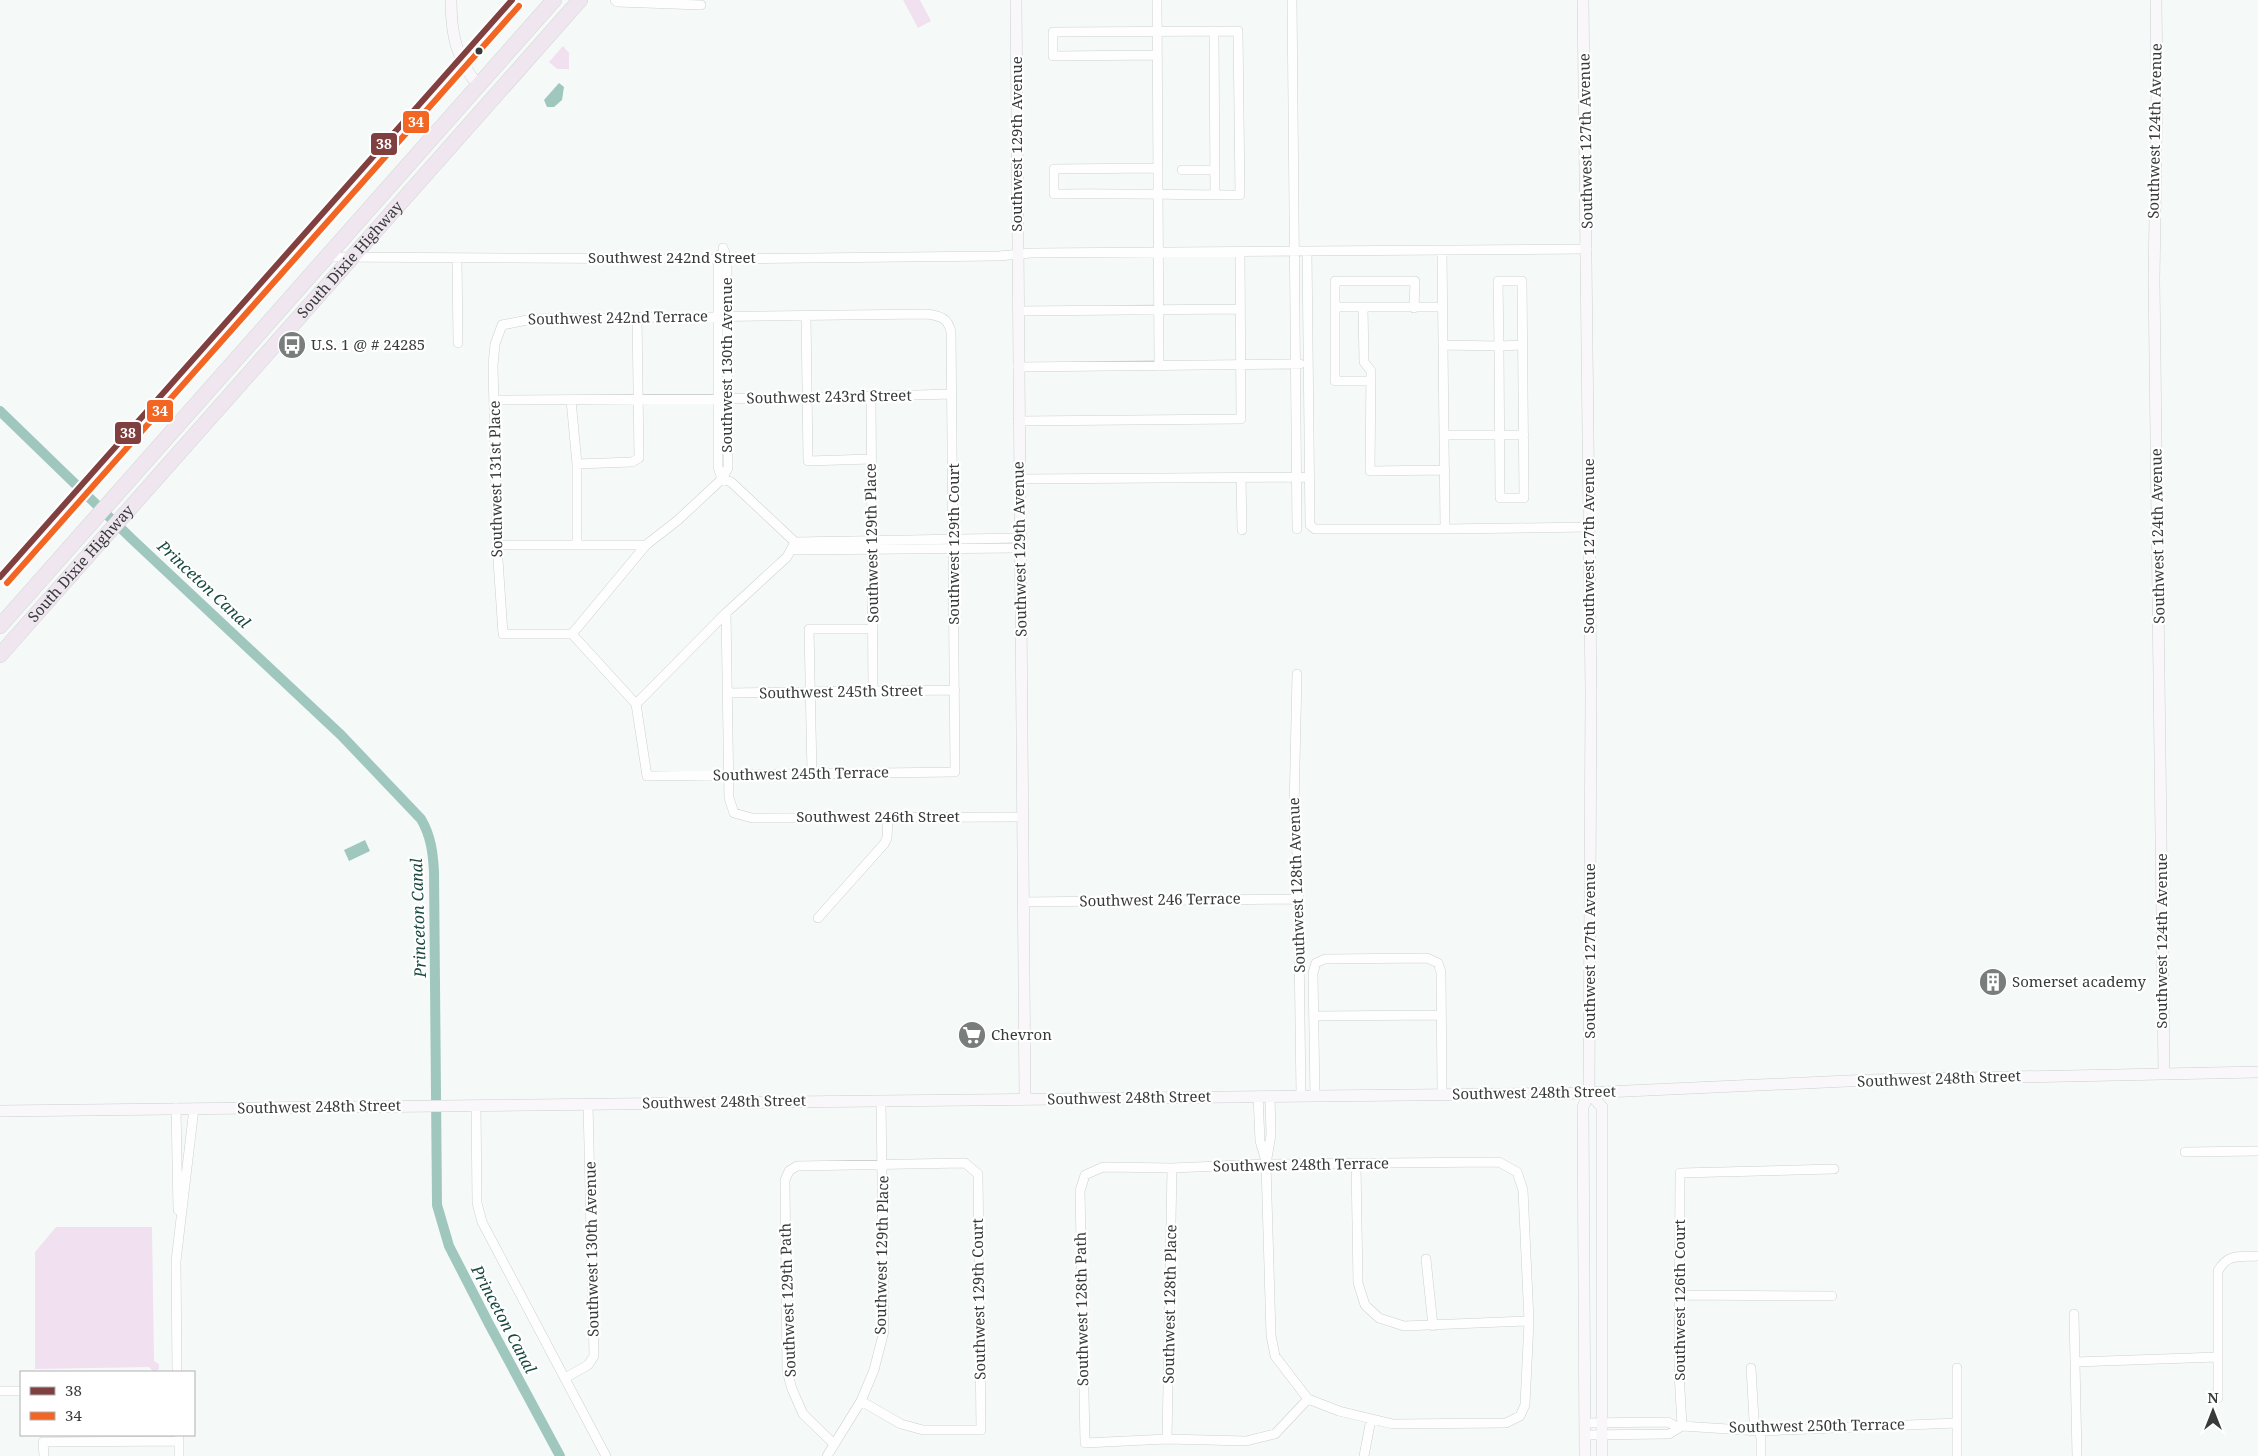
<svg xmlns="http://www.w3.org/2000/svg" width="2258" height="1456" viewBox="0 0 2258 1456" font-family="'Noto Serif',serif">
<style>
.green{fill:#f0e0f0}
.water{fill:#a0c7bd}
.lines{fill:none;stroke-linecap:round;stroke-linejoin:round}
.canal{stroke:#a0c7bd;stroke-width:10}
.street-casing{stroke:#ccd0cf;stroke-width:10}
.secondary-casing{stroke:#ccd0cf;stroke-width:12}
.highway-casing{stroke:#d3d6d5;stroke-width:16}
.street{stroke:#fefefe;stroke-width:9}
.secondary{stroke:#f9f7fa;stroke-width:11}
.highway{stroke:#efe6f0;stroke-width:15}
.bus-1-casing{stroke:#fff;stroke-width:10}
.bus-2-casing{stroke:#fff;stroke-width:10}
.bus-1{stroke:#804040;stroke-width:6}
.bus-2{stroke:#f26522;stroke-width:6}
.bus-dot{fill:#363a39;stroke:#fff;stroke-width:2}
.labels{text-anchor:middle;stroke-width:4.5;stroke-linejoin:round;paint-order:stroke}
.street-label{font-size:15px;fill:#363a39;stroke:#fff}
.poi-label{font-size:15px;fill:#363a39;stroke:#fff;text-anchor:start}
.water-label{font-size:16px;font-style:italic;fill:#18483f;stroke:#fff}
.line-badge{stroke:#fff;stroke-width:2}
.badge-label{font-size:14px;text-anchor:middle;font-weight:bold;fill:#fff}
</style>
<rect width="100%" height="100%" fill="#f5faf8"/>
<!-- green -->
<path class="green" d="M 903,0 L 920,0 L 931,21 L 918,28 Z
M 563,46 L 569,53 L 569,69 L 557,69 L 549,62 Z
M 56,1227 L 152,1227 L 154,1361 L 159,1364 L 159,1369 L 154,1372 L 149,1367 L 35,1369 L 35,1252 Z"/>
<!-- water -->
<path class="water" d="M 559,83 L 564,87 L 562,100 L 554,107 L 547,107 L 544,100 Z
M 365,840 L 370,851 L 349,861 L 344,850 Z"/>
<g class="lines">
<!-- canal -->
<path class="canal" d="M 0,411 L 133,540 L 341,735 L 421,819 C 431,836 433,853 434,872 L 437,1205 L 449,1246 L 489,1324 L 560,1456"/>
<defs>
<path id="street" d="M 615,0 L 617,2 L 701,5
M 1157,0 L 1159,366
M 1292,0 L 1297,529
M 1214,31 L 1215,195
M 1157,55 L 1053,56 L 1053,32 L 1238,31 L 1240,195 C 1178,195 1116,193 1054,194 L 1054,169 L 1158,168
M 1182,170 L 1215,170
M 1307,251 L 1310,525 L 1315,529 L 1445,529
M 1442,251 L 1445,529 L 1589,527
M 719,255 L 718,259 L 718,467 L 722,479
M 326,257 L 718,259 L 999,256 L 1031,253 L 1587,249
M 457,259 L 458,343
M 1335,307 L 1335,381 L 1371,381
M 1363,307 L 1364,362 L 1371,371 L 1370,471 L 1445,470
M 1414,308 L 1415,281 L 1335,281 L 1335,307 L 1443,307
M 1018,311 L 1240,309
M 806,315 L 808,461 L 871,459
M 1443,345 L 1499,346 L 1498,281 L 1522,281 C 1523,353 1524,425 1524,498 L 1500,498 L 1499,346 L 1523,345
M 1018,367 L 1300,364
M 871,396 L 873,691
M 495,400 L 807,398 L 952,394
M 571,400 L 577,464 L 577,544
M 1018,421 L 1241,419 L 1240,251
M 1444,435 L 1524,435
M 577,464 L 632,462 L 639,458 L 637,317
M 1241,477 L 1242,530
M 722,479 L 731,482 L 795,542 L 1020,538
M 1019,479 L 1309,477
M 497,545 L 646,545
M 792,550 L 1020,548
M 726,613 L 729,798 L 734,813 L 752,818 L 1022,817
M 572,634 L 646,545 L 678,520 L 722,479 L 728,468 L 727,258 L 723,248
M 1297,674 L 1294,809 L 1298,870 L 1301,1096
M 727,693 L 955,690
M 636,704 L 572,634 L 503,634 L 497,545 L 493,365 L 495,344 L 502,325 L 532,319 L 927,314 C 941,316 948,318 951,332 L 955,772 L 647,776 L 636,704 L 726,613 L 787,557 L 795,542
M 812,774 L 809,629 L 873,629
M 1022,902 L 1298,899
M 818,918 L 884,844 L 887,838 L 888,817
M 1314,1016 L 1441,1015
M 1258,1096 L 1260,1141 L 1266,1161
M 1270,1096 L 1271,1135 L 1266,1164 L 1271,1335 L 1275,1356 L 1308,1399 L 1339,1411 L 1393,1424 L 1506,1423 L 1520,1416 L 1525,1405 L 1529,1321 L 1523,1190 L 1517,1172 L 1499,1162 L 1266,1164 L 1172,1168 L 1103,1167 L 1085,1175 L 1080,1191 L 1085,1443 L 1167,1439 L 1246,1441 L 1275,1434 L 1308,1399
M 1315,1096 L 1313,973 L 1316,963 L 1325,959 L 1427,958 L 1438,963 L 1441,972 L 1442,1094
M 476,1106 L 477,1203 L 482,1222 L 606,1456
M 176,1108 L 178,1210
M 2185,1152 L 2258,1151
M 1356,1164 L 1358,1283 L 1365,1305 L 1379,1318 L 1404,1326 L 1529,1321
M 1426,1259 L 1433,1326
M 1679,1295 L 1832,1296
M 2074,1314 L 2077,1456
M 2075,1362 L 2218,1357
M 1751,1368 L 1754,1420 L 1761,1437 L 1761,1456
M 1957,1368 L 1957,1456
M 177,1372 L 176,1261 L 194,1108
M 565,1378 L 588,1365 L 594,1356 L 588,1104
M 0,1391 L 21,1391
M 2218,1398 L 2218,1271 C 2228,1253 2239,1257 2258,1256
M 1585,1423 L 1668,1422 L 1677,1427
M 1682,1426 L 1679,1372 L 1680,1173 L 1834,1169
M 1585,1435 L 1669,1434 L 1682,1426 L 1759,1431 L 1957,1423
M 179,1436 L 179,1456
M 1167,1439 L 1172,1168
M 834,1444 L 803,1414 L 792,1389 L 787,1371 L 785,1180 L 789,1171 L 797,1166 L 965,1163 L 978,1174 L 981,1430 L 923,1430 L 901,1424 L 861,1401
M 44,1456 L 43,1442 L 179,1441
M 827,1456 L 861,1401 L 874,1370 L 884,1331 L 881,1101
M 1364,1456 L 1371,1419"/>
<path id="secondary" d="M 451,0 C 451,33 456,59 478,85
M 1016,0 L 1025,1099
M 1583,0 L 1591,692 L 1589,1093 L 1583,1107 L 1585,1456
M 2156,0 L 2157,85 L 2154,280 L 2164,1073
M 1589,1093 L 1602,1107 L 1602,1456
M 0,1111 L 1583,1093 L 1869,1080 L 2258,1072"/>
<g id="highway">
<path d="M 0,626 L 554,0"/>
<path id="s1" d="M 0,655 L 580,0"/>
</g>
</defs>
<!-- street casing -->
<use href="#street" class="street-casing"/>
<!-- secondary casing -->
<use href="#secondary" class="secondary-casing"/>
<!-- highway casing -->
<use href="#highway" class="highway-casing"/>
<!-- street -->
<use href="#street" class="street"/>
<!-- secondary -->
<use href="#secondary" class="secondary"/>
<!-- highway -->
<use href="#highway" class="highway"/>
<defs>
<path id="bus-1" d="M 0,577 L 512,0"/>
<path id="bus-2" d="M 7,583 L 519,6"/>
</defs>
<!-- bus-1 casing -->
<use href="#bus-1" class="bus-1-casing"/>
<!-- bus-2 casing -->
<use href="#bus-2" class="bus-2-casing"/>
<!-- bus-1 -->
<use href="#bus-1" class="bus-1"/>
<!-- bus-2 -->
<use href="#bus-2" class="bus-2"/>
</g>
<!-- icons -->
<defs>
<symbol id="bus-disc" viewBox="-11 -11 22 22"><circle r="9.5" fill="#797d7c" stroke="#fff"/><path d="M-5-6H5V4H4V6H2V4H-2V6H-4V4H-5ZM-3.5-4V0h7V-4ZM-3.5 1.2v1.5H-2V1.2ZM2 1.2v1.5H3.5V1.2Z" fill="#fff"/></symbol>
<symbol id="building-disc" viewBox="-11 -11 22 22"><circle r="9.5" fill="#797d7c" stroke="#fff"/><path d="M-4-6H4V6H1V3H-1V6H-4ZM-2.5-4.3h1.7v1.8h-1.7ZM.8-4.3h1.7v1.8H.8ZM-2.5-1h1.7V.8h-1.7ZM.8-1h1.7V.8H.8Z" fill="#fff"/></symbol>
<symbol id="supermarket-disc" viewBox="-11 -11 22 22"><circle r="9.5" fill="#797d7c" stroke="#fff"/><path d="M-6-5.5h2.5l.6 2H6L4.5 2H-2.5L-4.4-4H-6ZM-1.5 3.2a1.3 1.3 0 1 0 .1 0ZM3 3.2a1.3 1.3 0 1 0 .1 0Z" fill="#fff"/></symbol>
</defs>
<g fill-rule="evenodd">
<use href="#bus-disc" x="276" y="329" width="32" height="32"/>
<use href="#building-disc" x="1977" y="966" width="32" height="32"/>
<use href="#supermarket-disc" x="956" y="1019" width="32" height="32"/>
</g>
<!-- markers -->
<circle class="bus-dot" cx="479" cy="51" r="4.5"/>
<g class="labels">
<!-- street labels -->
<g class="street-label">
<text transform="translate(2155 131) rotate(-89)" y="5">Southwest 124th Avenue</text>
<text transform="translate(1586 141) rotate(-91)" y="5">Southwest 127th Avenue</text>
<text transform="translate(1017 144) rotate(-90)" y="5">Southwest 129th Avenue</text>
<text x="672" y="263">Southwest 242nd Street</text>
<text dy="5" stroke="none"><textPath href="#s1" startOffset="528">South Dixie Highway</textPath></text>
<text transform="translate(618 318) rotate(-1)" y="5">Southwest 242nd Terrace</text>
<text transform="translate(727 365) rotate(-90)" y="5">Southwest 130th Avenue</text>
<text transform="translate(829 397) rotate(-1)" y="5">Southwest 243rd Street</text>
<text transform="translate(496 479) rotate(-91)" y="5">Southwest 131st Place</text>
<text transform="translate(2158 536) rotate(-91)" y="5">Southwest 124th Avenue</text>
<text transform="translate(872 543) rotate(-91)" y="5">Southwest 129th Place</text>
<text transform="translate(954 544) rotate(-90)" y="5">Southwest 129th Court</text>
<text transform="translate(1589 546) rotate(-90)" y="5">Southwest 127th Avenue</text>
<text transform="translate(1020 549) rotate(-91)" y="5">Southwest 129th Avenue</text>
<text dy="5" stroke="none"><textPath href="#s1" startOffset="122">South Dixie Highway</textPath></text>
<text transform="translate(841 692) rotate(-1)" y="5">Southwest 245th Street</text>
<text transform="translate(801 774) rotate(-1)" y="5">Southwest 245th Terrace</text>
<text x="878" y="822">Southwest 246th Street</text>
<text transform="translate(1297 885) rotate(-92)" y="5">Southwest 128th Avenue</text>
<text transform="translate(1160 900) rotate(-1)" y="5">Southwest 246 Terrace</text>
<text transform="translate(2162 941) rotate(-90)" y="5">Southwest 124th Avenue</text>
<text transform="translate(1590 951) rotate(-90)" y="5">Southwest 127th Avenue</text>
<text transform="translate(1939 1079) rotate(-2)" y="5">Southwest 248th Street</text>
<text transform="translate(1534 1093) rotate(-1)" y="5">Southwest 248th Street</text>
<text transform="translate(1129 1098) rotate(-1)" y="5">Southwest 248th Street</text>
<text transform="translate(724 1102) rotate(-1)" y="5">Southwest 248th Street</text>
<text transform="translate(319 1107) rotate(-1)" y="5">Southwest 248th Street</text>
<text transform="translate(1301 1165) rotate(-1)" y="5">Southwest 248th Terrace</text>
<text transform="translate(592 1249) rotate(-91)" y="5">Southwest 130th Avenue</text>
<text transform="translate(882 1255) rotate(-89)" y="5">Southwest 129th Place</text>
<text transform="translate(979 1299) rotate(-91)" y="5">Southwest 129th Court</text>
<text transform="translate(788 1300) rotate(-92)" y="5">Southwest 129th Path</text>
<text transform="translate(1680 1300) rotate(-90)" y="5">Southwest 126th Court</text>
<text transform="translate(1170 1304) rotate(-89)" y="5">Southwest 128th Place</text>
<text transform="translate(1082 1309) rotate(-91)" y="5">Southwest 128th Path</text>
<text transform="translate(1817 1426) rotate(-1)" y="5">Southwest 250th Terrace</text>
</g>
<!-- poi labels -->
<g class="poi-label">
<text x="311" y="350">U.S. 1 @ # 24285</text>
<text x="2012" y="987">Somerset academy</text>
<text x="991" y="1040">Chevron</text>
</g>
<!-- water labels -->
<g class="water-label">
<text transform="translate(204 584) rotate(43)" y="6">Princeton Canal</text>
<text transform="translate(418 918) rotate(-92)" y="6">Princeton Canal</text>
<text transform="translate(504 1319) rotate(62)" y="6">Princeton Canal</text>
</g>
</g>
<g class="line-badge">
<rect x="402" y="110" width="28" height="24" rx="5" fill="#f26522"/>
<rect x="370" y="132" width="28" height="24" rx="5" fill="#804040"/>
<rect x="146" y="399" width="28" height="24" rx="5" fill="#f26522"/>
<rect x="114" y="421" width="28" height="24" rx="5" fill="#804040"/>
</g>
<g class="badge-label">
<text x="416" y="127">34</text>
<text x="384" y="149">38</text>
<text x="160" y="416">34</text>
<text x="128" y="438">38</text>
</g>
<!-- legend -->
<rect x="20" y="1371" width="175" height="65" fill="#ffffff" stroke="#afb0b0"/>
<rect x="30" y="1387" width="25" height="8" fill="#804040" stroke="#afb0b0"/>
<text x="65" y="1396" font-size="15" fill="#363a39">38</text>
<rect x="30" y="1412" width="25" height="8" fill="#f26522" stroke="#afb0b0"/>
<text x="65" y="1421" font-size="15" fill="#363a39">34</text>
<!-- north arrow -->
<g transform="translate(2213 1411)" stroke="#ffffff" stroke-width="4" paint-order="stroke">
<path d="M0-4L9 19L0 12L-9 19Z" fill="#363a39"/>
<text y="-8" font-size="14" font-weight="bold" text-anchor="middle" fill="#363a39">N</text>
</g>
</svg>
